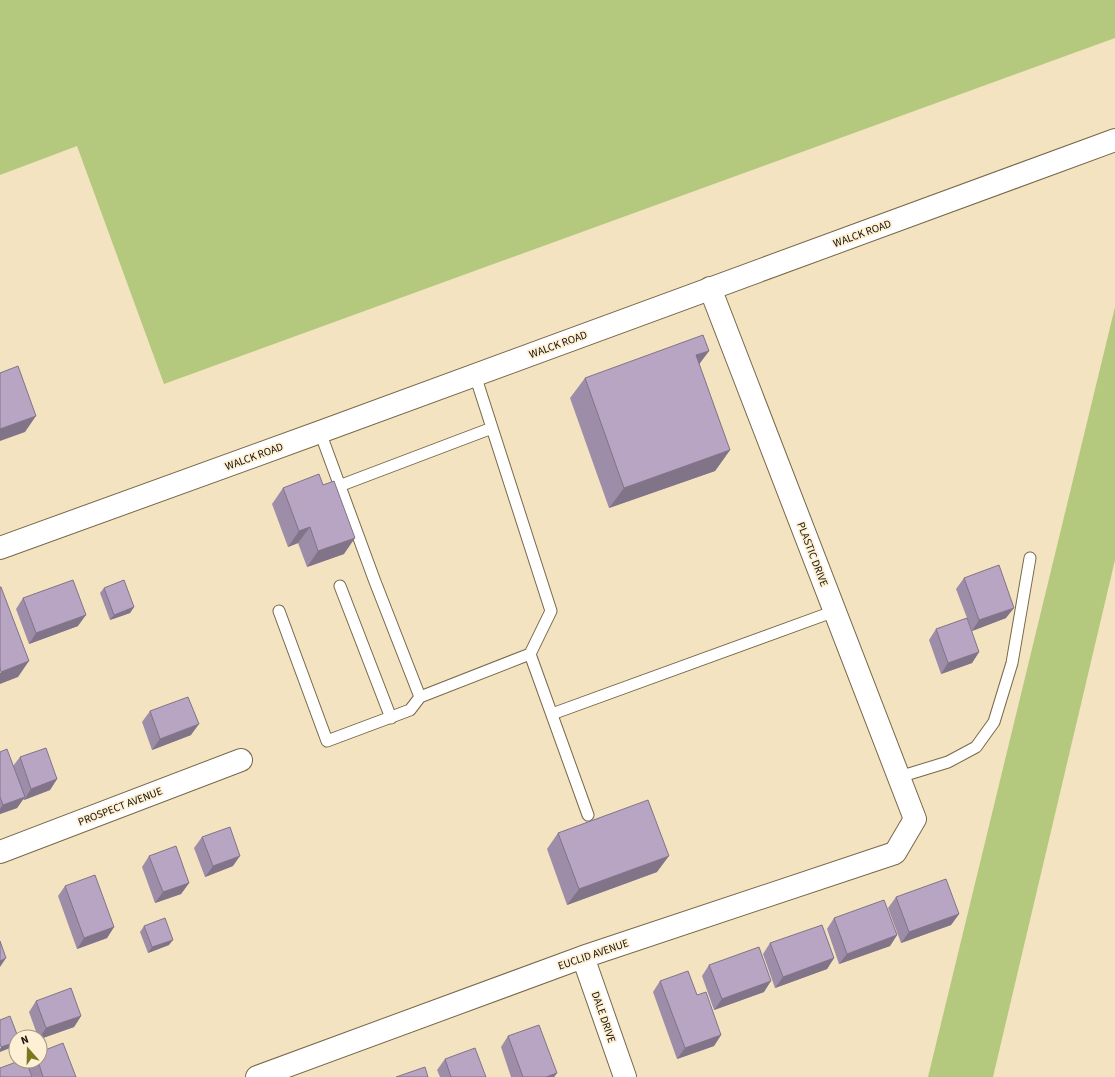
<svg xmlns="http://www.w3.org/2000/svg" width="1115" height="1077" viewBox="0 0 1115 1077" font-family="'Source Sans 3',sans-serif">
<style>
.green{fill:#b4c97d}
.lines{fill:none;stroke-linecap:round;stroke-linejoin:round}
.lane-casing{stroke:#77684a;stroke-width:13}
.street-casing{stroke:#77684a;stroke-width:24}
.secondary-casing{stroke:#77684a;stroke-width:24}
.lane{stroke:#fff;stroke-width:11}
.street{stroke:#fff;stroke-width:22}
.secondary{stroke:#fff;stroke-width:22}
.wall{fill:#9e8da8}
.shaded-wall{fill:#817388}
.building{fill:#b8a4c3;stroke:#817388}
.labels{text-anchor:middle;stroke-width:3.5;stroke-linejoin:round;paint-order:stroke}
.street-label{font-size:11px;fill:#181206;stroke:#fef0d5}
</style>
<rect width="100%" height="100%" fill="#f3e3c0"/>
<!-- green -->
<path class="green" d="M 0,0 L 1115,0 L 1115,38 L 164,384 L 77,146 L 0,175 Z
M 1115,307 L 1115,560 L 993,1077 L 928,1077 Z"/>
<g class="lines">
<defs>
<path id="lane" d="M 320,432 L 374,579 L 420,697 L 530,654 L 551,611 L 475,375
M 339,486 L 492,428
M 340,586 L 391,718
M 279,611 L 327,741 L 410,710 L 420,697
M 530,654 L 588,815
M 552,714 L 835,611
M 899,777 L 948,762 L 976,747 L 994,722 L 1012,663 L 1030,558"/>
<path id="street" d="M 0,852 L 241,760
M 583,957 L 625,1077
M 257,1077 L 583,957 L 895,853 L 915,819 L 710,288"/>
<path id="secondary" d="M 0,548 L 320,432 L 1115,140"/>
</defs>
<!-- lane casing -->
<use href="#lane" class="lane-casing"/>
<!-- street casing -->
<use href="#street" class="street-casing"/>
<!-- secondary casing -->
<use href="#secondary" class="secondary-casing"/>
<!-- lane -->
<use href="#lane" class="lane"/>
<!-- street -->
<use href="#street" class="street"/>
<!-- secondary -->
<use href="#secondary" class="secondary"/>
</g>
<!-- wall -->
<path class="wall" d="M 709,351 L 699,364 L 730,450 L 715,471 L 609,508 L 570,398 L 585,378 Z
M 283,488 L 344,554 L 307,567 L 298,543 L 288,547 L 272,504 Z
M 964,578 L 1006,618 L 972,631 L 956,589 Z
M 104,588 L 134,607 L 130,613 L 110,620 L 100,593 Z
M 23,598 L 78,626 L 29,644 L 16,609 Z
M 936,629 L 979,652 L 972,663 L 941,674 L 929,640 Z
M 150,711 L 191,735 L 152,750 L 142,722 Z
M 0,752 L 13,766 L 20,757 L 57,779 L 50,790 L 24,800 L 23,799 L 17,808 L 0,814 Z
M 558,833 L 657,872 L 567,905 L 547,849 Z
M 202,837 L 233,866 L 205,877 L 194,848 Z
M 149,856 L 189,883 L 181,894 L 155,903 L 142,867 Z
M 65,886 L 114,927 L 107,938 L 77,949 L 58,896 Z
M 896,897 L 959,914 L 951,925 L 901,943 L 888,908 Z
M 834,918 L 897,935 L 890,946 L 839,964 L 827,929 Z
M 144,926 L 169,945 L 148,953 L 140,932 Z
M 770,943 L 834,958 L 827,969 L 775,988 L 763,954 Z
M 709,965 L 764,992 L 714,1010 L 702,976 Z
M 660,981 L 697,995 L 721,1035 L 714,1046 L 677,1059 L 653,992 Z
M 36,1001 L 81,1016 L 74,1027 L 40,1039 L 40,1037 L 38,1037 L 29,1012 Z
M 508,1036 L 557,1073 L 554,1077 L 511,1077 L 501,1047 Z
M 445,1059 L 486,1077 L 440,1077 L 437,1070 Z
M 30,1061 L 40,1061 L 76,1077 L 32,1077 L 27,1065 Z"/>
<!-- shaded-wall -->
<path class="shaded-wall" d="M 709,351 L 694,371 L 696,355 Z
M 36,416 L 25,432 L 0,441 L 0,429 Z
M 730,450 L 715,471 L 609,508 L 624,488 Z
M 310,527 L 298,543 L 288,547 L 299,531 Z
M 355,538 L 344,554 L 307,567 L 318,551 Z
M 134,607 L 130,613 L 110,620 L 114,615 Z
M 1014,608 L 1006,618 L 972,631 L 979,620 Z
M 86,615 L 78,626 L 29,644 L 36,633 Z
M 979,652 L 972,663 L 941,674 L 948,663 Z
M 29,661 L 18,677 L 0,684 L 0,673 L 1,672 Z
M 199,724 L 191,735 L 152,750 L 160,739 Z
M 57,779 L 50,790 L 24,800 L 31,789 Z
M 25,797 L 17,808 L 0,814 L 0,809 L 3,805 Z
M 240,856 L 233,866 L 205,877 L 213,866 Z
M 669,856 L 657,872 L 567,905 L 579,889 Z
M 189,883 L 181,894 L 155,903 L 163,892 Z
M 959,914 L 951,925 L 901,943 L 909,932 Z
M 114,927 L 107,938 L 77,949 L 84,938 Z
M 897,935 L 890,946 L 839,964 L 847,954 Z
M 173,940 L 169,945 L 148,953 L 152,947 Z
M 6,958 L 0,967 L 0,961 Z
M 834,958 L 827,969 L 775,988 L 783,977 Z
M 771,981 L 764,992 L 714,1010 L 722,999 Z
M 81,1016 L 74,1027 L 40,1039 L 40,1037 L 46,1028 Z
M 721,1035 L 714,1046 L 677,1059 L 685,1048 Z
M 16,1042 L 15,1046 L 0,1052 L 0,1049 L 1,1047 Z
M 557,1073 L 554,1077 L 546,1077 Z"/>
<!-- building -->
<path class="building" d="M 703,335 L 709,351 L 696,355 L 730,450 L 624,488 L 585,378 Z
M 18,366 L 36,416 L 0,429 L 0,373 Z
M 319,474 L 323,485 L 334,481 L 355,538 L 318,551 L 310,527 L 299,531 L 283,488 Z
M 999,565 L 1014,608 L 979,620 L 964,578 Z
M 73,580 L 86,615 L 36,633 L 23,598 Z
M 124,580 L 134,607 L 114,615 L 104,588 Z
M 0,587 L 1,587 L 29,661 L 1,672 L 0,668 Z
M 967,618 L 979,652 L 948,663 L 936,629 Z
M 188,697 L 199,724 L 160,739 L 150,711 Z
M 46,748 L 57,779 L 31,789 L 20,757 Z
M 7,749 L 25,797 L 3,805 L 0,797 L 0,752 Z
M 648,800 L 669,856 L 579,889 L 558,833 Z
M 230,827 L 240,856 L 213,866 L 202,837 Z
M 176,846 L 189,883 L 163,892 L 149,856 Z
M 95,875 L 114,927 L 84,938 L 65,886 Z
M 946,879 L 959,914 L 909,932 L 896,897 Z
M 884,900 L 897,935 L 847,954 L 834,918 Z
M 165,918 L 173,940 L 152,947 L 144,926 Z
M 822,925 L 834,958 L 783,977 L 770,943 Z
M 0,941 L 6,958 L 0,961 Z
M 759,947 L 771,981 L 722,999 L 709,965 Z
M 688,971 L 697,995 L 706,992 L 721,1035 L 685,1048 L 660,981 Z
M 71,988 L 81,1016 L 46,1028 L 36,1001 Z
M 10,1016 L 18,1037 L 16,1037 L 16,1042 L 1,1047 L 0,1043 L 0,1020 Z
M 539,1025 L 557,1073 L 546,1077 L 523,1077 L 508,1036 Z
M 63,1043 L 76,1077 L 43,1077 L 38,1061 L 40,1061 L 40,1052 Z
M 475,1048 L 486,1077 L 451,1077 L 445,1059 Z
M 19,1061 L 26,1061 L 32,1077 L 0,1077 L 0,1068 Z
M 425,1067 L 428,1077 L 396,1077 Z"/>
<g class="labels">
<!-- street labels -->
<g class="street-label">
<text transform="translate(862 233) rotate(-20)" y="4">WALCK ROAD</text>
<text transform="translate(558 344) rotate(-20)" y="4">WALCK ROAD</text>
<text transform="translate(254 456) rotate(-20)" y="4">WALCK ROAD</text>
<text transform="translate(813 554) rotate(69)" y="4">PLASTIC DRIVE</text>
<text transform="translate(120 806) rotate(-21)" y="4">PROSPECT AVENUE</text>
<text transform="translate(593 954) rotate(-19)" y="4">EUCLID AVENUE</text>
<text transform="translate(604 1017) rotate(71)" y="4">DALE DRIVE</text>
</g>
</g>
<!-- north arrow -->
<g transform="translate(28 1049) rotate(340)"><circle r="19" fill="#fef0d5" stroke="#a29782"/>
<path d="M0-3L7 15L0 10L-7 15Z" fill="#7a781f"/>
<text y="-6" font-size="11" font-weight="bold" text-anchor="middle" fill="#181206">N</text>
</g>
</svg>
